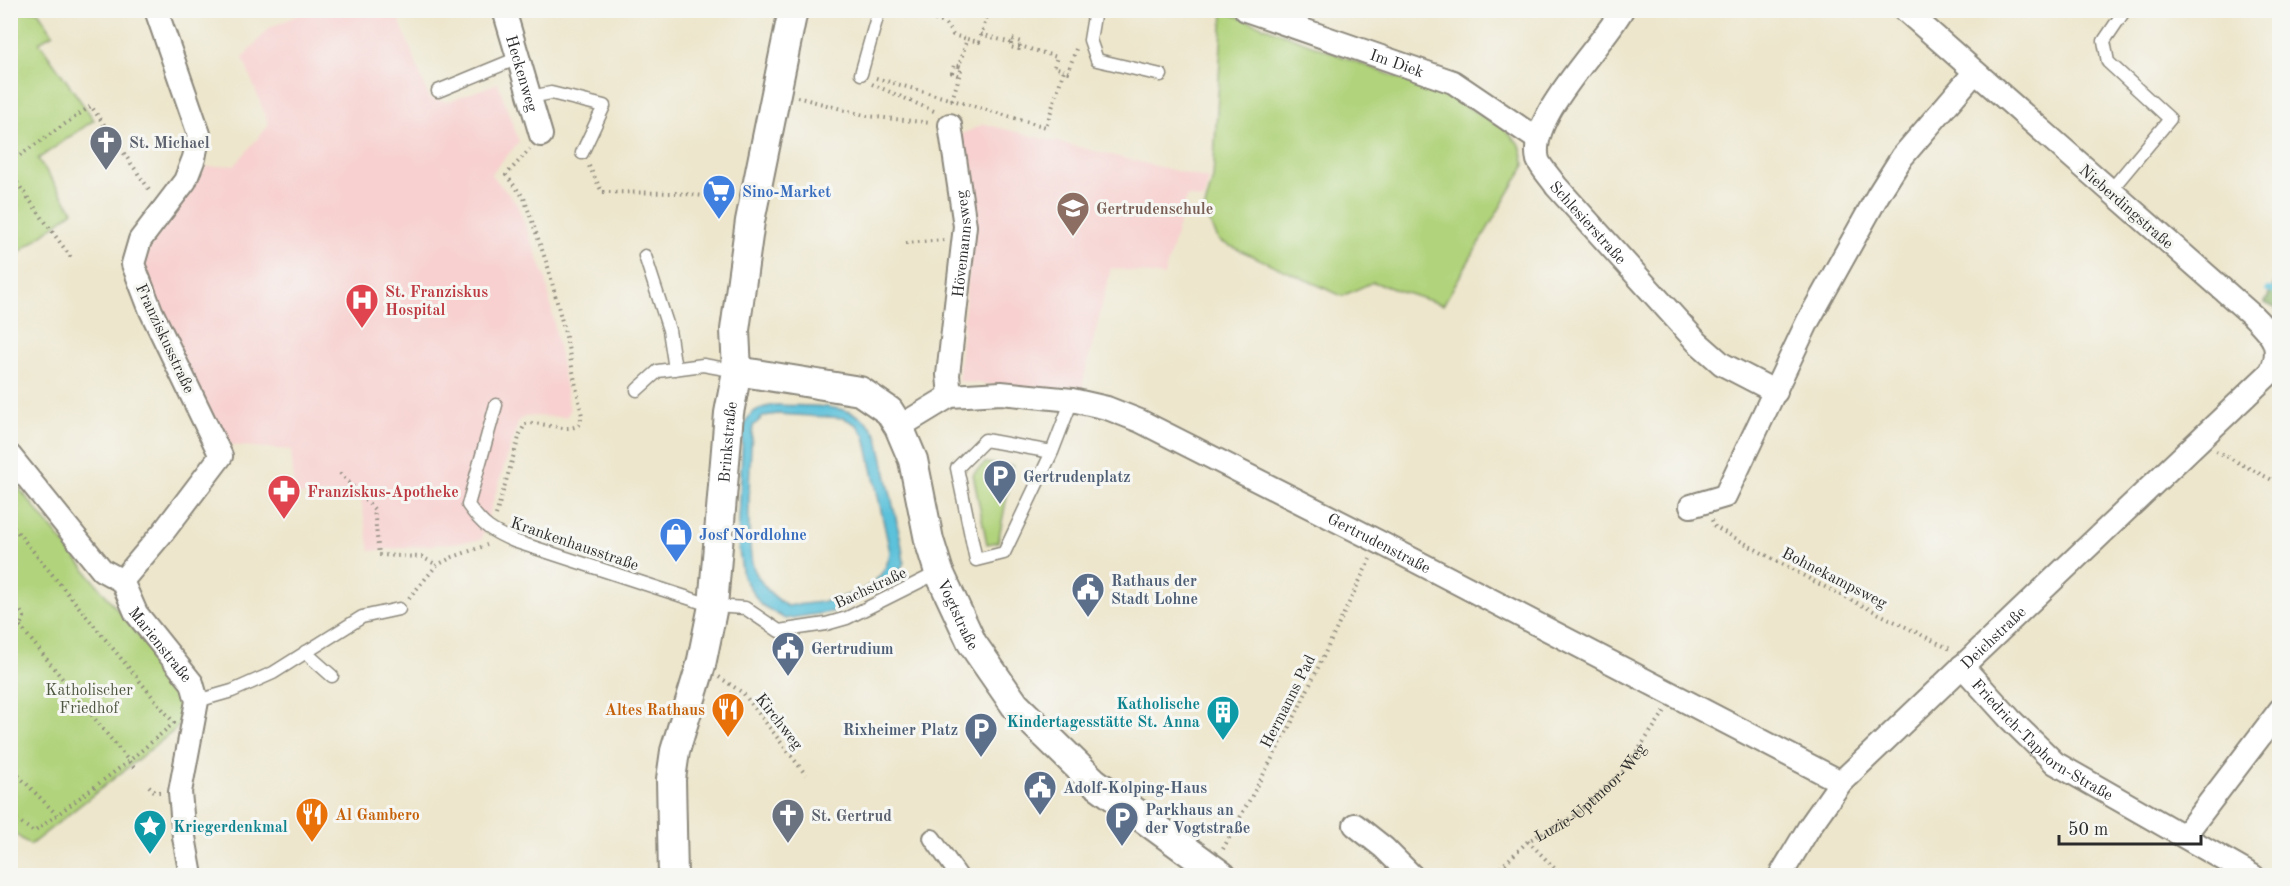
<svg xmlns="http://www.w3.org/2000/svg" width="2290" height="886" viewBox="0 0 2290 886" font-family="'Old Standard TT',serif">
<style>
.built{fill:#f7d0cf}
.green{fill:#b1d37b;stroke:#6e7f53;stroke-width:1.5}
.forest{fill:#8cb56b;stroke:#5c704b;stroke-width:1.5}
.water{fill:#5cc1da;stroke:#447682;stroke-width:1.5;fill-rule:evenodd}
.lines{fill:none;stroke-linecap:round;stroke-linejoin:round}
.stream{stroke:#5cc1da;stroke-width:6}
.service-casing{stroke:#8c887c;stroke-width:15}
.pedestrian-casing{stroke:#8c887c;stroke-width:20}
.minor-casing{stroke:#8c887c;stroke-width:26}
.tertiary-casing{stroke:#8c887c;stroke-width:32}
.path{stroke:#8c887c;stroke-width:4;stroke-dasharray:1.5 4.5;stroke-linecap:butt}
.service{stroke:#fff;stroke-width:12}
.pedestrian{stroke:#fff;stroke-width:16}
.minor{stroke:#fff;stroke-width:22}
.tertiary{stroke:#fff;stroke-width:28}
.labels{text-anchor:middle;stroke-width:6;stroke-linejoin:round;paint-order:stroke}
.street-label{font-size:16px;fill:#2b2b2b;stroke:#f6f6f2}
.worship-label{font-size:16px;font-weight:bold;fill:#5b616d;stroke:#f6f6f2;text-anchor:start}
.shop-label{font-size:16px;font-weight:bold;fill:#366cbe;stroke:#f6f6f2;text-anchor:start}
.education-label{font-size:16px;font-weight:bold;fill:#785e54;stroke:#f6f6f2;text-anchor:start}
.health-label{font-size:16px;font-weight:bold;fill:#be3a42;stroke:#f6f6f2;text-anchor:start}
.service-label{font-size:16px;font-weight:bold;fill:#4e5e75;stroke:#f6f6f2;text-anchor:start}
.park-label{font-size:16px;fill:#4c553f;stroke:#f6f6f2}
.culture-label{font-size:16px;font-weight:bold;fill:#0d838f;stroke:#f6f6f2;text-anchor:end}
.food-label{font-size:16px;font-weight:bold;fill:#c56008;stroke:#f6f6f2;text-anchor:end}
</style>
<rect width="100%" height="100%" fill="#f6f6f2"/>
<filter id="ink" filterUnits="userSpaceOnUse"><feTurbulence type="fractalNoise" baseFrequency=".0167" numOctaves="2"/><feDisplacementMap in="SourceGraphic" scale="12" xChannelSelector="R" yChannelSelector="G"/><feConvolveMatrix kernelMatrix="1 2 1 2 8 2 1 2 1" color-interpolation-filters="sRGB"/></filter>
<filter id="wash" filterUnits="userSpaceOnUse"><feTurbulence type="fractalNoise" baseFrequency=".008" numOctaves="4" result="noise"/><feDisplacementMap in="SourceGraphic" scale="24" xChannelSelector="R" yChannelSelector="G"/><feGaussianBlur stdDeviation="1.35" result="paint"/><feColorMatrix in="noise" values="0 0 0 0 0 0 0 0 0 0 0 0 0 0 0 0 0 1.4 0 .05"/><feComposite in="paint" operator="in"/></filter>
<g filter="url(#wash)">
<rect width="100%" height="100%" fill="#ede6cc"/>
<!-- built -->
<path class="built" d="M 307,11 L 396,11 L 429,98 L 447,102 L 498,83 L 519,142 L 491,174 L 517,204 L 546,279 L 570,411 L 566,417 L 527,416 L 519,420 L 481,540 L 370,551 L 360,494 L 295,495 L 291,450 L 231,445 L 191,379 L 142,263 L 152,243 L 206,167 L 235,165 L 269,125 L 243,58 L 269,28 Z
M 984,124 L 1209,179 L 1203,200 L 1187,196 L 1164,276 L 1111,268 L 1080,395 L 958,381 L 974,208 L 960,143 L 962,134 Z"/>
<!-- green -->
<path class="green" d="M 11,10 L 38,11 L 53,34 L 39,42 L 94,120 L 38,159 L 73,211 L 20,252 L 10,240 Z
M 1223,11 L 1451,98 L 1502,127 L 1520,145 L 1525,165 L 1443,305 L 1373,282 L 1342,296 L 1219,241 L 1204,211 L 1213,178 Z
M 2279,222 L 2279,282 L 2275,282 Z
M 985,463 L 1013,466 L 998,542 L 987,544 L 973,474 Z
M 10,477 L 181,688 C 186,705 185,715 176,729 L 30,845 L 11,831 Z"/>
<!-- forest -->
<path class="forest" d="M 2275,282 L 2279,282 L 2279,310 L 2265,303 Z"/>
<!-- water -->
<path class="water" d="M 777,405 C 812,407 861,400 878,438 L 901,541 L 904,562 L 897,578 L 878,590 L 837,611 L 785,619 L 760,604 L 743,577 L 738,543 L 743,427 C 750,410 760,407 777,405 ZM 778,414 L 844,418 L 857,425 L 865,436 L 890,552 C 884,598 823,602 787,606 C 772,596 762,586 754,569 C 745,547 750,453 753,426 L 764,416 Z"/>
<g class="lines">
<!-- stream -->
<path class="stream" d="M 2268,290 L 2280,291"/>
</g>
</g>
<g filter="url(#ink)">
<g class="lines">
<defs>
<path id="service" d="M 1095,10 L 1090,40 L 1097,60 L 1161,75
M 861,74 L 879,10
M 438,91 L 518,58
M 530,97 L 551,93 L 604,106 L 582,153
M 2110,191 L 2170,119 L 2108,62 L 2104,41 L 2125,10
M 645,256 L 669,330 L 675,369
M 637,390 L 658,371 L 703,365 L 737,371
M 496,405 L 468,505 C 483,526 491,531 514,541 L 713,606 L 745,608 L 779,631 L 826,624 L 847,618 L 939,572
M 1052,452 L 985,440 L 957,468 L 976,560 L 1004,553 L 1052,452 L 1072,400
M 305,652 L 332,676
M 197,701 L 232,691 L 273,673 L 362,617 L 399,609"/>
<path id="pedestrian" d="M 932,838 L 959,876"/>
<g id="minor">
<path id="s2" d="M 504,10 L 541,135"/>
<path id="s3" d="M 1246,10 L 1453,82 L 1537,139"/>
<path id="s4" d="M 1622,10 C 1601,48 1527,117 1538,160 C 1541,168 1551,178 1556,186 L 1697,342 L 1722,364 L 1776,392"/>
<path id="s5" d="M 950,396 L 948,375 L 965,226 L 950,125"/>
<path id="s6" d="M 899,427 L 950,396 L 1001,393 L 1072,400 L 1107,408 L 1140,421 L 1379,542 L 1841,782"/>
<path id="s7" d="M 10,456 L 102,570 L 122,581 L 136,613 L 192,683 L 197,701 L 180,792 L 184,837 L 191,876"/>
<path d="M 1691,506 L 1725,496 L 1808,321 L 1878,195 L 1902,157 L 1975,72"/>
<path d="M 122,581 L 164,531 L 221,456 L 151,311 L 133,264 L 140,240 L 185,181 L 194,158 L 199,134 L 156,10"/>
<path id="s8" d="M 1962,666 L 2010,719 L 2055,763 L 2253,876"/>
<path d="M 1355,825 L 1384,848 L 1412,876"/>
<path d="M 2184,836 L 2280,710"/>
<path id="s9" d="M 1780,876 L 1810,826 L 1841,782 L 2271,372 C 2283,346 2272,335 2253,316 L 1905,10"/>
</g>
<g id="tertiary">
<path id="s10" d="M 737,371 L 860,391 L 889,411 L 899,427 L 913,460 L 929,540 L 939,572 L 972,643 L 1015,705 L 1094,782 L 1222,876"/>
<path id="s11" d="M 673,876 L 671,779 L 675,751 L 701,665 L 713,606 L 729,413 L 737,371 L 735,330 L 750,221 L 793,10"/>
</g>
</defs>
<!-- service casing -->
<use href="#service" class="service-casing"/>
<!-- pedestrian casing -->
<use href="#pedestrian" class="pedestrian-casing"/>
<!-- minor casing -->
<use href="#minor" class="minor-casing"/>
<!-- tertiary casing -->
<use href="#tertiary" class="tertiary-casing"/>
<!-- path -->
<g class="path">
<path d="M 898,10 L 897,13 L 907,16 L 908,12"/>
<path d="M 909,10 L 908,12 L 945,23 L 953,35 L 967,39"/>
<path d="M 981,34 L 1011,43 L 1012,39 L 1021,42 L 1020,46 L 1057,57 L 1054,67 L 1064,70"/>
<path d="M 1011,43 L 1010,47 L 1019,49 L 1020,46"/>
<path d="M 959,66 L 954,65 L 952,73 L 960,76"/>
<path d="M 876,78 L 1046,127 L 1064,70 L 1068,72 L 1077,46"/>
<path d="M 872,84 L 936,112"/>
<path d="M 797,97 L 867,116 L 931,123"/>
<path d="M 952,100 L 962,67 L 959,66 L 967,39 L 979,42 L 989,10"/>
<path d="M 10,162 L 91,106 L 151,192"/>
<path d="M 589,166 L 602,192 L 676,193 L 733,199"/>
<path d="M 10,173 L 72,259"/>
<path d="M 906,243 L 945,240"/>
<path d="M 2216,451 L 2280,484"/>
<path d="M 340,473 L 374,509 L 379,555 L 422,557 L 437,565"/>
<path d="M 496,515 L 520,434 L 525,424 C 543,420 563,434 579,425 L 582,416 L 566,337 L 548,267 L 524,198 L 506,175 L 530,149"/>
<path d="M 1712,520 L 1715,527 L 1817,583 L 1952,650"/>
<path d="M 10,523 L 174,723 L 129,761 L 34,832 L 10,815"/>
<path d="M 409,598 L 437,565 L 453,557 L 487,545"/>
<path d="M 10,608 L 19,609 L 24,617 L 20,626 L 10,628"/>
<path d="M 20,626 L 136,770"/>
<path d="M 719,677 L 743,693 L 806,775"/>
<path d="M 10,767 L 57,815"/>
<path d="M 149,786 L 155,792 L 161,792"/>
<path d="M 1528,841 L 1562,876"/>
<path d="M 1223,849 L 1293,720 L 1370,559"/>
<path id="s1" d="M 1492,876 L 1528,841 L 1574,816 L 1625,769 L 1665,711"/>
</g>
<!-- service -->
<use href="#service" class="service"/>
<!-- pedestrian -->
<use href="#pedestrian" class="pedestrian"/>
<!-- minor -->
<use href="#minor" class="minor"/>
<!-- tertiary -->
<use href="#tertiary" class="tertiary"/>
</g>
</g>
<!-- icons -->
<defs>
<symbol id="church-pin" viewBox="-11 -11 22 30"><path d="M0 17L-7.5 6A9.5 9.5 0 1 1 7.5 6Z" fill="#6b7280" stroke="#f6f6f2"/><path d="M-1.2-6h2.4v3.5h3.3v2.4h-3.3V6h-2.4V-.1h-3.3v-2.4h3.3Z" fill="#fff"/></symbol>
<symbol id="supermarket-pin" viewBox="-11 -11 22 30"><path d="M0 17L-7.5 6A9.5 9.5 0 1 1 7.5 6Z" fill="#3f7fe0" stroke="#f6f6f2"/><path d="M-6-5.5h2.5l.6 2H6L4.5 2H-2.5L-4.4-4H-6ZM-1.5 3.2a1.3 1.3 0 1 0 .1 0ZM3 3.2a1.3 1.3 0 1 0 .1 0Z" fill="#fff"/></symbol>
<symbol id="school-pin" viewBox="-11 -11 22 30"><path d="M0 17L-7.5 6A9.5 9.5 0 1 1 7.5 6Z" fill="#8d6e63" stroke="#f6f6f2"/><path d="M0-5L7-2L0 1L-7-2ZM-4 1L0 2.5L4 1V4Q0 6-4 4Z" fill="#fff"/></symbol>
<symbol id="hospital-pin" viewBox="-11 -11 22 30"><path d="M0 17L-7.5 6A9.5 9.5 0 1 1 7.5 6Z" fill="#e0444e" stroke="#f6f6f2"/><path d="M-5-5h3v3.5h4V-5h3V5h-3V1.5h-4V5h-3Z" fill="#fff"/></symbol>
<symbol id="parking-pin" viewBox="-11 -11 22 30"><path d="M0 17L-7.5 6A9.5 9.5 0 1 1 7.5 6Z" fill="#5c6f8a" stroke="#f6f6f2"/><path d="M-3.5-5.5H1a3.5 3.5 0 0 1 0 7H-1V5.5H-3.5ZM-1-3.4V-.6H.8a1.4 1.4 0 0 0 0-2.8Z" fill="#fff"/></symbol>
<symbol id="pharmacy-pin" viewBox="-11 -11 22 30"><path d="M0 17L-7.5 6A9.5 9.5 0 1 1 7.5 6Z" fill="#e0444e" stroke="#f6f6f2"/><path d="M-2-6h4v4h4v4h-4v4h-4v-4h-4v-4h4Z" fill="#fff"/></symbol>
<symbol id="shop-pin" viewBox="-11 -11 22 30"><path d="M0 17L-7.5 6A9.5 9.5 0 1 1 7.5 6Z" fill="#3f7fe0" stroke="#f6f6f2"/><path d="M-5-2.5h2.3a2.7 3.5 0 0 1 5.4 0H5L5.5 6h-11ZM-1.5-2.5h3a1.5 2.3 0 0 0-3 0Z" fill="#fff"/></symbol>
<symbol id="civic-pin" viewBox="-11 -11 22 30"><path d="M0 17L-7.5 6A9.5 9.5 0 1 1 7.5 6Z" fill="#5c6f8a" stroke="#f6f6f2"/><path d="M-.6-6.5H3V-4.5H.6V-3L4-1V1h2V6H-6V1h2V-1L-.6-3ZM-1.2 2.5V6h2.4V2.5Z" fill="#fff"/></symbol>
<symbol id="restaurant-pin" viewBox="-11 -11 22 30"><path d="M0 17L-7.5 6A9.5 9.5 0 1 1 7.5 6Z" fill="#e8710a" stroke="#f6f6f2"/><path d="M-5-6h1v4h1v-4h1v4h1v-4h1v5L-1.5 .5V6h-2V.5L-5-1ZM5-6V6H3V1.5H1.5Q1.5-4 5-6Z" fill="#fff"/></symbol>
<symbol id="building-pin" viewBox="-11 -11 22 30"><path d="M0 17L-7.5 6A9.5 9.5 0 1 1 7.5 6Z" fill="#0f9aa8" stroke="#f6f6f2"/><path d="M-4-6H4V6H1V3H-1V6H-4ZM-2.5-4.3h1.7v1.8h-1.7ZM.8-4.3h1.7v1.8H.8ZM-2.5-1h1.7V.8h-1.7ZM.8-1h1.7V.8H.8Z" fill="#fff"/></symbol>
<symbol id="sight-pin" viewBox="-11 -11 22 30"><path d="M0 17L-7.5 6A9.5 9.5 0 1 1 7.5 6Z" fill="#0f9aa8" stroke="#f6f6f2"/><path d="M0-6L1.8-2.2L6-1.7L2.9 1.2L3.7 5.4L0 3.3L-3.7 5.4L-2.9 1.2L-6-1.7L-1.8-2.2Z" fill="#fff"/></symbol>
</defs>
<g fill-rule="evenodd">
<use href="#church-pin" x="87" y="123" width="38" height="52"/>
<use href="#supermarket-pin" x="700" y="172" width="38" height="52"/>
<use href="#school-pin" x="1054" y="189" width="38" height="52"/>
<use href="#hospital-pin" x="343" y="281" width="38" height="52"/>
<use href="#parking-pin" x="981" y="457" width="38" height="52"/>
<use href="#pharmacy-pin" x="265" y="472" width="38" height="52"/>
<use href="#shop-pin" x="657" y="515" width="38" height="52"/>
<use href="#civic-pin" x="1069" y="570" width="38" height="52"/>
<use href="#civic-pin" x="769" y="629" width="38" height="52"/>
<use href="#restaurant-pin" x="709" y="690" width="38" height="52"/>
<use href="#building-pin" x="1204" y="693" width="38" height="52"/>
<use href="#parking-pin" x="962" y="710" width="38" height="52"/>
<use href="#civic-pin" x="1021" y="768" width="38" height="52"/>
<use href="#restaurant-pin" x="293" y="795" width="38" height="52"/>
<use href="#church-pin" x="769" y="796" width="38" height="52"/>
<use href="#parking-pin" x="1103" y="799" width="38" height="52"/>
<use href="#sight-pin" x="131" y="807" width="38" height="52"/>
</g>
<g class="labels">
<!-- street labels -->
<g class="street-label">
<text dy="6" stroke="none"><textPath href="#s3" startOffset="160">Im Diek</textPath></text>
<text dy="6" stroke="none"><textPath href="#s2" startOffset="66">Heckenweg</textPath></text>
<text transform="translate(2127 206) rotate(41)" y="6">Nieberdingstraße</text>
<text dy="6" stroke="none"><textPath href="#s4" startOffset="256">Schlesierstraße</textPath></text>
<text dy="6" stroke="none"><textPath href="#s5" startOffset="153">Hövemannsweg</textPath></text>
<text transform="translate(166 338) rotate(65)" y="6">Franziskusstraße</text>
<text dy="6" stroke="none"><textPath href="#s11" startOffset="440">Brinkstraße</textPath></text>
<text dy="6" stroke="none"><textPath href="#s6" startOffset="522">Gertrudenstraße</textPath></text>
<text transform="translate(575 543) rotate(19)" y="6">Krankenhausstraße</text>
<text transform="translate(1835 577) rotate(27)" y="6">Bohnekampsweg</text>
<text transform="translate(870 587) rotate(-25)" y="6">Bachstraße</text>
<text dy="6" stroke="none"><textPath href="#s10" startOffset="376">Vogtstraße</textPath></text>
<text dy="6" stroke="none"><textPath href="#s9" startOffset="322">Deichstraße</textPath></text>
<text dy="6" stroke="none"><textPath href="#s7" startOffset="244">Marienstraße</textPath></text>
<text transform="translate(1287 701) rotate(-63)" y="6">Hermanns Pad</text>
<text transform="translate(780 721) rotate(52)" y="6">Kirchweg</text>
<text dy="6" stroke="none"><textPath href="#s8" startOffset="110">Friedrich-Taphorn-Straße</textPath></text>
<text dy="6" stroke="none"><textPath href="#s1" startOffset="130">Luzie-Uptmoor-Weg</textPath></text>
</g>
<!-- worship labels -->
<g class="worship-label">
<text x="129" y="148">St. Michael</text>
<text x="811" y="821">St. Gertrud</text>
</g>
<!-- shop labels -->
<g class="shop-label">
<text x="742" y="197">Sino-Market</text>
<text x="699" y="540">Josf Nordlohne</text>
</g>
<!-- education labels -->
<g class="education-label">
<text x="1096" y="214">Gertrudenschule</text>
</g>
<!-- health labels -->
<g class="health-label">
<text x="385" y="297">St. Franziskus<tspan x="385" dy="18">Hospital</tspan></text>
<text x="307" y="497">Franziskus-Apotheke</text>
</g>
<!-- service labels -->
<g class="service-label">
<text x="1023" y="482">Gertrudenplatz</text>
<text x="1111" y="586">Rathaus der<tspan x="1111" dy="18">Stadt Lohne</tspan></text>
<text x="811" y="654">Gertrudium</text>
<text x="958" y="735" text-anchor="end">Rixheimer Platz</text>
<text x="1063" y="793">Adolf-Kolping-Haus</text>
<text x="1145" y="815">Parkhaus an<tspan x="1145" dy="18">der Vogtstraße</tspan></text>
</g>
<!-- park labels -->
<g class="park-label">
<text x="89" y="695">Katholischer<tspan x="89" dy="18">Friedhof</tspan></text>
</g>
<!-- culture labels -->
<g class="culture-label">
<text x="1200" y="709">Katholische<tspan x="1200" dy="18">Kindertagesstätte St. Anna</tspan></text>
<text x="173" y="832" text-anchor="start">Kriegerdenkmal</text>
</g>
<!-- food labels -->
<g class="food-label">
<text x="705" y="715">Altes Rathaus</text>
<text x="335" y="820" text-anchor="start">Al Gambero</text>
</g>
</g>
<!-- margin -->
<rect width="2290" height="886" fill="none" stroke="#f6f6f2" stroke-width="36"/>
<!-- scale -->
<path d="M2059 835v9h142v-9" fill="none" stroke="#2b2b2b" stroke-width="3"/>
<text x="2068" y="835" font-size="18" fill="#2b2b2b" stroke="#f6f6f2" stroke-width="4.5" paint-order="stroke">50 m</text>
</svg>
